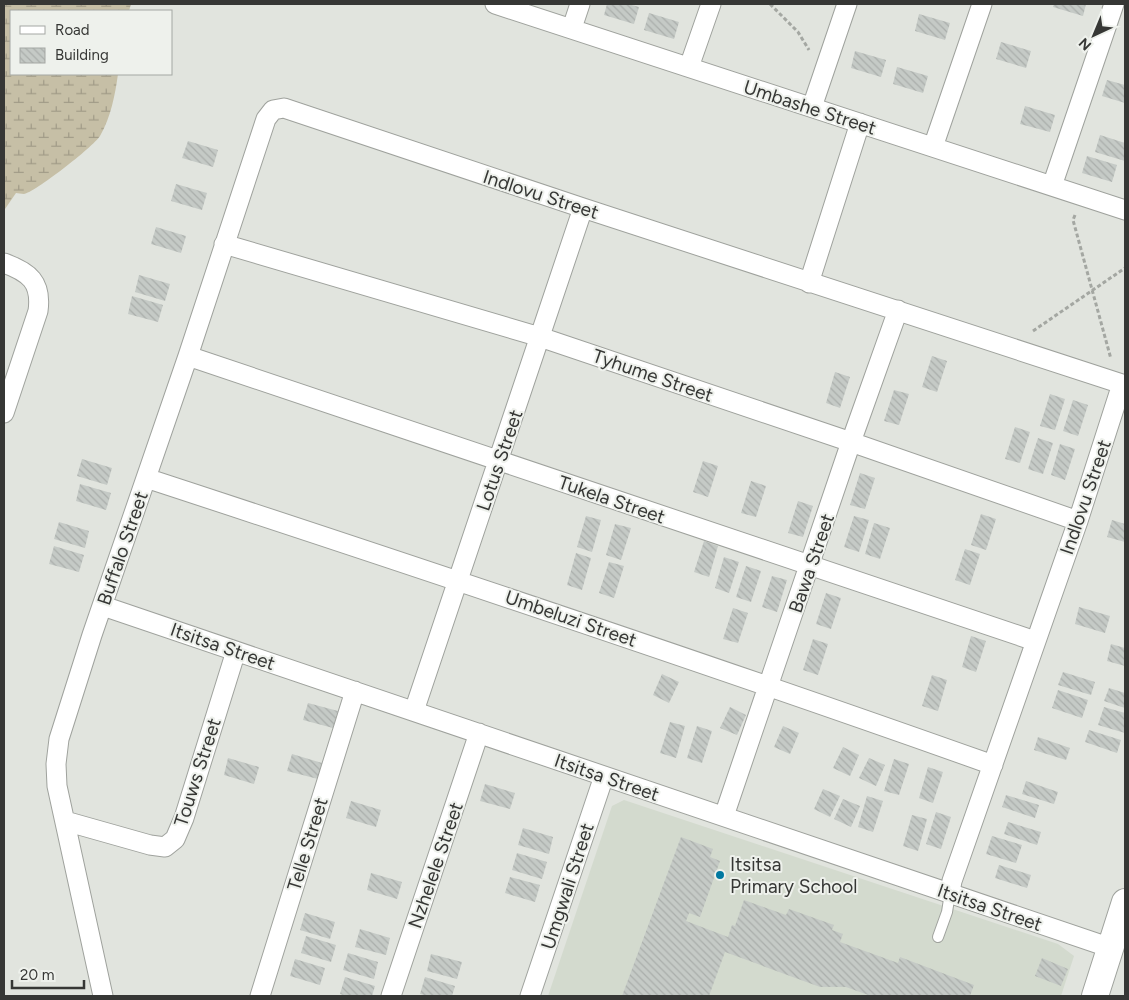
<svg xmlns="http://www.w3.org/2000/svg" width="1129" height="1000" viewBox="0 0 1129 1000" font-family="Figtree,sans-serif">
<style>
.built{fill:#d3dace}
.wetland{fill:url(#wetland-marsh)}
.building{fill:url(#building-back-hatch)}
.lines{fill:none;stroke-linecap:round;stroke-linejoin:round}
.lane-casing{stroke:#9fa29d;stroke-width:12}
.street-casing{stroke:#9fa29d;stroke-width:21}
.secondary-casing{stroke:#9fa29d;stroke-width:28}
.path{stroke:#a4a7a2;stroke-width:3;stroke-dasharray:4 2.5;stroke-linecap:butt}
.lane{stroke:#fff;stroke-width:10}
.street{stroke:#fff;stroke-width:19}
.secondary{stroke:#fff;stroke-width:26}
.poi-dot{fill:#0078a0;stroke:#eef1ec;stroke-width:2}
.labels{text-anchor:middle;stroke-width:4;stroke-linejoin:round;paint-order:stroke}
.street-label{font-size:19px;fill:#363735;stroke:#eef1ec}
.poi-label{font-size:19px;fill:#363735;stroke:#eef1ec;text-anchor:start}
</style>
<defs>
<pattern id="wetland-marsh" width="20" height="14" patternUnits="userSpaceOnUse" patternTransform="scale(1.25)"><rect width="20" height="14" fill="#c6bfa6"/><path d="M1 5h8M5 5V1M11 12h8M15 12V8" fill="none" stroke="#a29c88"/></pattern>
<pattern id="building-back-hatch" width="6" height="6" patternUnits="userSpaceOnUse" patternTransform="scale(1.25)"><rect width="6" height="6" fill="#c5cac6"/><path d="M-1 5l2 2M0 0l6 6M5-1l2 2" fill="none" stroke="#aaaeab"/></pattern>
</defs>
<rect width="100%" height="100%" fill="#e1e4de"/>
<!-- built -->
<path class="built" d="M 624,800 L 1058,944 L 1074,956 L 1061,996 L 548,996 L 612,806 Z"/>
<!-- wetland -->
<path class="wetland" d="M 4,4 L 131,4 L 129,11 L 11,11 L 11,74 L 118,74 C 115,95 111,117 100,136 C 93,147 34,193 24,194 C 21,194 18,193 16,193 L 5,209 Z"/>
<!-- building -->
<path class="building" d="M 607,4 L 628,4 L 639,7 L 634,24 L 604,15 Z
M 1054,4 L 1086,4 L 1083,16 L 1053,7 Z
M 649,13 L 679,22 L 674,39 L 644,30 Z
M 919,14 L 950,23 L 945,40 L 915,31 Z
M 1001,42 L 1031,51 L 1026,68 L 996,59 Z
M 855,51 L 886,60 L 881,77 L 851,68 Z
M 897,67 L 928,76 L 923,93 L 893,84 Z
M 1107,80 L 1125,85 L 1125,103 L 1102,96 Z
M 1025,106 L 1055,115 L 1050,132 L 1020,124 Z
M 1100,135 L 1125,143 L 1125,161 L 1095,152 Z
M 188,141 L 218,150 L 213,167 L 182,158 Z
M 1087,156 L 1117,165 L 1112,182 L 1082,173 Z
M 176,184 L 207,193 L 202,210 L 171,201 Z
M 156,227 L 186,236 L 181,253 L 151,244 Z
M 139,275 L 170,284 L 165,301 L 135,292 Z
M 132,296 L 163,305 L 158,322 L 128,314 Z
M 932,356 L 947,361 L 937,392 L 922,387 Z
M 835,372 L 850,377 L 840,408 L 826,403 Z
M 894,390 L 909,394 L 899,425 L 884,421 Z
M 1050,394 L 1065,399 L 1055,430 L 1040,426 Z
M 1073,400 L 1088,405 L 1078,436 L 1063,431 Z
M 1015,427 L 1030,432 L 1020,463 L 1005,459 Z
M 1038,438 L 1053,443 L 1043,474 L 1028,469 Z
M 1060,444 L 1075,449 L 1065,480 L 1051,475 Z
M 82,459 L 112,468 L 107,485 L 77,476 Z
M 703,461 L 718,466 L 708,497 L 693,492 Z
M 860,473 L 875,478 L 865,509 L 850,505 Z
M 751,481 L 766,486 L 756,517 L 741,513 Z
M 80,484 L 111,493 L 106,510 L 76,501 Z
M 798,501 L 813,506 L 803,537 L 788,533 Z
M 981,514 L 996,519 L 986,550 L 971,545 Z
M 586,516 L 601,520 L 592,552 L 577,547 Z
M 854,516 L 869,520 L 859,552 L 844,547 Z
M 1112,520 L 1125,524 L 1125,542 L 1107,537 Z
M 59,522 L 89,531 L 85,548 L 54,539 Z
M 874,523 L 890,528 L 880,559 L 865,554 Z
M 615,524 L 631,528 L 621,560 L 606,555 Z
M 704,541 L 718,546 L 709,577 L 694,572 Z
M 54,546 L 84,555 L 79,572 L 49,564 Z
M 965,549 L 980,554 L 970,585 L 955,580 Z
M 576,553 L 591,558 L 582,590 L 567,585 Z
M 724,557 L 739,562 L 729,593 L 715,588 Z
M 609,562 L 624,566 L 614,598 L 599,593 Z
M 746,566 L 761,571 L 751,602 L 736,597 Z
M 772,576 L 787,580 L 777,612 L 762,607 Z
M 826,593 L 841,598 L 831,629 L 816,624 Z
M 1079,607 L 1110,616 L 1105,633 L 1075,624 Z
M 733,608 L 748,613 L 738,643 L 723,639 Z
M 971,636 L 986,641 L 976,672 L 962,667 Z
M 813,639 L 828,644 L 818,675 L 803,670 Z
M 1111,644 L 1125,648 L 1125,666 L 1107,661 Z
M 1063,672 L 1095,682 L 1091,695 L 1058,685 Z
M 662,674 L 679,682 L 669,703 L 653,695 Z
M 932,675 L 947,680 L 938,711 L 922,706 Z
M 1109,688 L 1125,693 L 1125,708 L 1104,701 Z
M 1058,690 L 1088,700 L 1082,718 L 1052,708 Z
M 308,703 L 338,711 L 333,728 L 303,720 Z
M 730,707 L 746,715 L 737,735 L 720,728 Z
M 1104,707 L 1125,713 L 1125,733 L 1098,725 Z
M 670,722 L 685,726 L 676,758 L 660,753 Z
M 697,726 L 712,731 L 702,763 L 687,758 Z
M 783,726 L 799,733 L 790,754 L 774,747 Z
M 1089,730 L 1121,740 L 1117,753 L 1085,742 Z
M 1038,737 L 1070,748 L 1066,760 L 1034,750 Z
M 843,747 L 859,755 L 850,776 L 833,768 Z
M 292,754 L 322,763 L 318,779 L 287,771 Z
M 228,758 L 259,767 L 254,784 L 224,775 Z
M 869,758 L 885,765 L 876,786 L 859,778 Z
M 894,759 L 909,764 L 899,795 L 884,791 Z
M 928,767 L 943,772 L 933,803 L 919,798 Z
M 1026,781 L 1058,792 L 1054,804 L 1022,794 Z
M 485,784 L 515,793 L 510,809 L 480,801 Z
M 823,789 L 840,796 L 830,817 L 814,809 Z
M 1006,795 L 1039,805 L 1035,818 L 1002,807 Z
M 867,796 L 883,801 L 873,832 L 858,827 Z
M 843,799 L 860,806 L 851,827 L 834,819 Z
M 351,801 L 381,810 L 376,827 L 346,818 Z
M 936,812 L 951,817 L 941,849 L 926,844 Z
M 912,815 L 927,819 L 918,851 L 903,846 Z
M 1008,822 L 1041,832 L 1037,845 L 1004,834 Z
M 523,828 L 553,837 L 549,854 L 518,845 Z
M 992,836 L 1022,845 L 1016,863 L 986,854 Z
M 681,837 L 713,849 L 710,857 L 720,861 L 700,917 L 689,913 L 686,921 L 728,937 L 732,925 L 735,926 L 744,900 L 786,915 L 789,909 L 834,925 L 832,930 L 843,934 L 840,942 L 898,963 L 900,957 L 974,985 L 970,996 L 871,996 L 846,987 L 820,987 L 725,952 L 709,996 L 622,996 Z
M 517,853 L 547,862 L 542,879 L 512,870 Z
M 999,865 L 1031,875 L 1027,888 L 995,878 Z
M 371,873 L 402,882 L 397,899 L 367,890 Z
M 510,877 L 540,885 L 535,902 L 505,893 Z
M 305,913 L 335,922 L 330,939 L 300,930 Z
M 360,929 L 390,938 L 386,955 L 355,947 Z
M 306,936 L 336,945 L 331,962 L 301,953 Z
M 348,953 L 378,962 L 374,979 L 343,970 Z
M 431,954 L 462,962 L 457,979 L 427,971 Z
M 1042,958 L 1068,969 L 1061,986 L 1035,976 Z
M 295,959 L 325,968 L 320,985 L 290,976 Z
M 345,977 L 375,986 L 372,996 L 346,996 L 340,994 Z
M 425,977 L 455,986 L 452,996 L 428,996 L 420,994 Z"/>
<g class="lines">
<defs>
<path id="lane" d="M 938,937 L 947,912 L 950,893"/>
<path id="street" d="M 495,4 L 1125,210
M 572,28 L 580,4
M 689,67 L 711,4
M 812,107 L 847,4
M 933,147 L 982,4
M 1052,186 L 1114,4
M 224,244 L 540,337 L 851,442 L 1078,521
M 4,263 C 29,272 42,282 38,311 L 4,413
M 809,283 L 860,123
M 188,356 L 1035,641
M 146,478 C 430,571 712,665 993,765
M 103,606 L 1111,948
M 414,711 L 583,208
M 724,816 L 851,442 L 898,310
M 65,821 L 150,845 L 165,847 L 175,839 L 184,818 L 236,651
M 103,996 L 57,786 L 56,764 L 59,739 L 92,635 L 188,356 L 266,119 L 273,110 L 284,108 L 583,208 L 1122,384 L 1078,521 L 952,881 L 950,893
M 260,996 L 355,691
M 391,996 L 479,733
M 530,996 L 604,776"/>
<path id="secondary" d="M 1095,996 L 1125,902"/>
</defs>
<!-- lane casing -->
<use href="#lane" class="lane-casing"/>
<!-- street casing -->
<use href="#street" class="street-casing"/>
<!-- secondary casing -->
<use href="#secondary" class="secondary-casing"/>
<!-- path -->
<path class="path" d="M 770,4 L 798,32 L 809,50
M 1075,215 L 1073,220 L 1111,359
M 1033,331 L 1125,268"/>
<!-- lane -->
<use href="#lane" class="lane"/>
<!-- street -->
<use href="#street" class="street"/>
<!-- secondary -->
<use href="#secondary" class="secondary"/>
</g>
<!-- markers -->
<circle class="poi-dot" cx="720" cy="875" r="5"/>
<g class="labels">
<!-- street labels -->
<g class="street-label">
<text transform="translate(810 107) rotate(18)" y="7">Umbashe Street</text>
<text transform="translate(541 194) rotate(18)" y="7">Indlovu Street</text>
<text transform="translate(653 375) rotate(19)" y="7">Tyhume Street</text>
<text transform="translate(499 460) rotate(-71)" y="7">Lotus Street</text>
<text transform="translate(1085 497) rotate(-71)" y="7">Indlovu Street</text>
<text transform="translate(612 499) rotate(19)" y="7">Tukela Street</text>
<text transform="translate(122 548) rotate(-71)" y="7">Buffalo Street</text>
<text transform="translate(811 563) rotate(-71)" y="7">Bawa Street</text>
<text transform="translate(571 618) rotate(19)" y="7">Umbeluzi Street</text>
<text transform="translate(223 646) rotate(19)" y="7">Itsitsa Street</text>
<text transform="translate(197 772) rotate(-72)" y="7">Touws Street</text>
<text transform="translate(607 777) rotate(19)" y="7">Itsitsa Street</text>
<text transform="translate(307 844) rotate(-73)" y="7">Telle Street</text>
<text transform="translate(435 865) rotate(-71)" y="7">Nzhelele Street</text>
<text transform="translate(567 886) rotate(-72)" y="7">Umgwali Street</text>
<text transform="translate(990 907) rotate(19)" y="7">Itsitsa Street</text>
</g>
<!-- poi labels -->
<g class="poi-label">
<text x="730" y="871">Itsitsa<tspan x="730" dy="22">Primary School</tspan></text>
</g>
</g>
<!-- border -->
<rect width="1129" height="1000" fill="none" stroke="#363735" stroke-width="10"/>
<!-- legend -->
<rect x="10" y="10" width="162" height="65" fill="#eef1ec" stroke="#a4a7a3"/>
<rect x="20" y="26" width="25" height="8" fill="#ffffff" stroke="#a4a7a3"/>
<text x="55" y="35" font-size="15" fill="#363735">Road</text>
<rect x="20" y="48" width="25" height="15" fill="url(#building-back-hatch)" stroke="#a4a7a3"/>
<text x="55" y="60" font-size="15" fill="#363735">Building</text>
<!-- north arrow -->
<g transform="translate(1094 35) rotate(224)" stroke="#eef1ec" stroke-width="4" paint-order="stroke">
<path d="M0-4L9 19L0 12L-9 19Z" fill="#363735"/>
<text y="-8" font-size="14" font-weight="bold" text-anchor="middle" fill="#363735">N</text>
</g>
<!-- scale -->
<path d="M12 980v8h72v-8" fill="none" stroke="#363735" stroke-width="2.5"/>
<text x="20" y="980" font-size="15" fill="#363735" stroke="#eef1ec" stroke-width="4" paint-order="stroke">20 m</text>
</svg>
